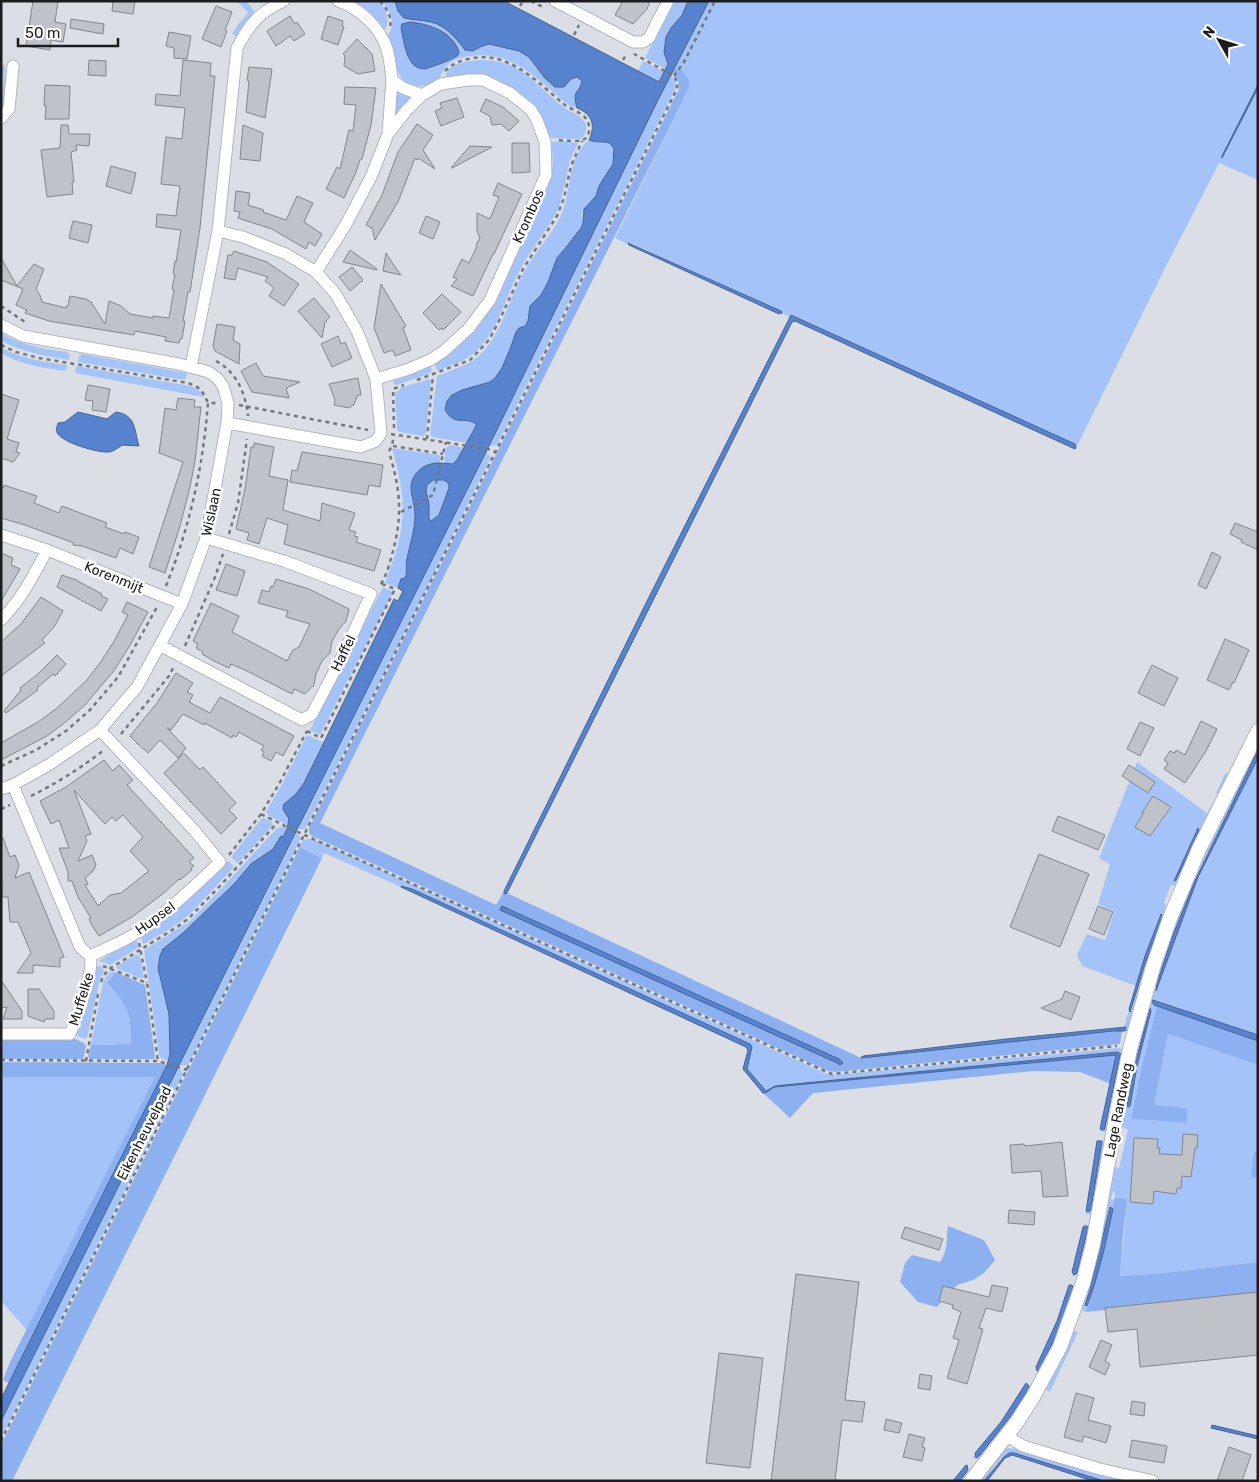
<svg xmlns="http://www.w3.org/2000/svg" width="1259" height="1482" viewBox="0 0 1259 1482" font-family="Rubik,sans-serif">
<style>
.green{fill:#a4c3f9;fill-rule:evenodd}
.forest{fill:#8db1f0;fill-rule:evenodd}
.water{fill:#5782cd;stroke:#456398;fill-rule:evenodd}
.building{fill:#bfc3c9;stroke:#82858b;fill-rule:evenodd}
.lines{fill:none;stroke-linecap:round;stroke-linejoin:round}
.minor-casing{stroke:#b3b6bd;stroke-width:13}
.tertiary-casing{stroke:#b3b6bd;stroke-width:16}
.path{stroke:#74777b;stroke-width:2.5;stroke-dasharray:4 4;stroke-linecap:butt}
.minor{stroke:#fff;stroke-width:11}
.tertiary{stroke:#fff;stroke-width:14}
.labels{text-anchor:middle;stroke-width:5;stroke-linejoin:round;paint-order:stroke}
.street-label{font-size:14px;fill:#1a1c1e;stroke:#fff}
</style>
<rect width="100%" height="100%" fill="#dbdfe5"/>
<!-- green -->
<path class="green" d="M 237,1 L 247,1 L 255,13 L 245,23 L 236,36 L 232,34 L 239,23 L 248,13 Z
M 352,1 L 379,1 C 387,11 391,20 384,32 Z
M 382,1 L 395,1 C 404,26 418,15 436,23 C 447,28 458,40 465,50 L 473,51 L 480,47 L 489,44 L 519,51 L 529,57 L 539,71 L 567,84 L 571,79 L 577,77 L 582,81 C 581,84 579,86 578,88 C 574,94 575,102 577,108 L 571,107 C 538,81 512,47 465,57 C 449,61 444,66 439,81 C 394,99 399,67 387,37 C 396,23 392,14 382,1 ZM 410,22 L 419,23 L 434,27 L 454,58 L 438,64 L 409,61 L 407,52 Z
M 673,1 L 688,1 C 686,6 684,11 681,15 C 676,23 668,29 666,38 C 663,50 669,59 666,69 L 645,58 Z
M 709,1 L 1258,1 L 1258,85 L 1222,156 L 1223,157 L 1258,88 L 1258,180 L 1219,163 L 1163,272 L 1076,448 L 1075,444 L 795,316 L 791,315 L 790,317 L 782,313 L 781,311 L 630,243 L 628,244 L 615,238 L 689,88 L 689,80 L 682,70 L 674,68 Z
M 479,60 C 489,60 500,61 510,65 C 531,74 546,94 565,108 C 571,112 580,115 584,121 C 588,127 586,133 582,139 L 550,138 L 542,119 L 535,106 L 509,86 L 484,76 L 445,78 C 447,63 466,61 479,60 Z
M 643,61 L 664,72 L 659,82 L 638,71 Z
M 1,65 L 5,65 L 4,110 L 1,114 Z
M 670,75 C 676,79 677,83 675,90 L 497,445 L 489,446 L 574,270 Z
M 397,90 L 412,98 L 393,120 Z
M 589,140 C 597,143 602,141 610,143 L 614,149 L 613,164 L 599,186 L 596,196 L 589,203 L 582,214 L 583,223 L 577,234 L 560,254 L 555,263 L 548,282 L 541,295 L 529,310 C 532,329 520,323 515,334 C 509,349 506,367 494,379 C 480,391 445,385 445,410 C 455,427 465,416 476,424 L 476,426 L 467,443 L 432,437 L 430,434 L 437,376 C 448,371 461,368 472,361 C 501,341 508,299 525,270 C 536,251 554,232 562,213 C 572,188 567,157 589,140 Z
M 560,141 L 578,143 L 570,161 L 560,205 L 555,215 C 544,235 528,253 518,274 C 504,301 496,338 470,356 C 461,363 449,366 439,370 L 436,369 L 435,362 L 481,321 L 504,284 L 548,187 L 553,163 L 551,142 Z
M 1,333 C 22,345 43,349 67,352 L 70,355 L 69,360 C 45,356 23,352 1,341 Z
M 1,348 C 22,358 44,362 67,365 L 66,371 C 43,368 21,365 1,353 Z
M 82,354 L 187,373 L 186,378 L 184,380 L 78,362 L 79,356 Z
M 430,364 C 432,368 433,372 428,374 L 397,385 L 394,384 L 393,379 Z
M 76,366 L 190,386 C 196,388 201,391 204,397 L 75,373 Z
M 429,379 L 431,381 L 426,434 L 423,436 L 399,432 L 397,430 L 395,392 L 400,390 L 400,388 Z
M 450,445 L 465,448 L 458,460 L 453,464 L 444,463 L 446,448 Z
M 392,448 L 439,455 L 441,457 L 439,463 C 421,466 409,473 412,494 C 413,500 415,506 415,513 C 415,529 410,543 407,559 C 405,566 408,572 405,578 L 401,579 L 398,588 L 385,583 C 392,563 400,543 402,522 C 405,497 398,471 392,448 Z
M 486,452 L 491,457 L 413,616 L 305,829 L 298,829 Z
M 433,480 L 444,480 L 449,484 L 449,488 L 439,515 L 437,518 L 431,521 L 429,519 L 429,504 L 426,491 L 427,485 Z
M 383,587 L 393,592 L 320,735 L 310,730 Z
M 307,735 L 323,742 L 304,783 L 296,794 L 284,805 L 283,809 L 289,819 L 287,825 L 269,816 L 266,812 L 280,788 Z
M 1258,751 L 1258,754 L 1255,756 L 1194,883 L 1173,935 L 1155,990 L 1157,989 L 1170,950 L 1198,877 L 1257,757 L 1258,1035 L 1156,1000 L 1154,1005 L 1157,1006 L 1143,1061 L 1131,1119 L 1187,1123 L 1187,1108 L 1154,1106 L 1168,1034 L 1258,1065 L 1258,1152 L 1254,1152 L 1252,1178 L 1258,1178 L 1258,1262 L 1164,1273 L 1120,1276 L 1127,1202 L 1119,1197 L 1115,1197 L 1115,1193 L 1113,1191 L 1111,1199 L 1112,1200 L 1114,1199 L 1113,1209 L 1111,1208 L 1109,1208 L 1091,1285 L 1085,1305 L 1088,1306 L 1086,1312 L 1083,1311 L 1081,1307 L 1112,1170 L 1116,1167 L 1119,1168 L 1128,1130 L 1123,1127 L 1120,1123 L 1141,1027 L 1172,929 L 1203,854 L 1252,755 ZM 1151,1011 L 1137,1066 L 1130,1106 L 1128,1107 L 1127,1104 L 1135,1064 Z
M 1137,762 L 1207,813 L 1218,794 L 1216,793 L 1226,772 L 1229,778 L 1179,883 L 1175,886 L 1171,885 L 1164,902 L 1168,911 L 1129,1031 L 1125,1031 L 1126,1028 L 1124,1027 L 1129,1010 L 1129,1011 L 1131,1011 L 1144,967 L 1162,917 L 1162,915 L 1159,916 L 1136,986 L 1082,966 L 1077,955 L 1087,934 L 1105,940 L 1114,912 L 1098,904 L 1110,864 L 1099,858 ZM 1197,829 L 1199,831 L 1176,880 L 1174,881 Z
M 264,818 L 272,822 L 273,825 L 240,861 L 237,863 L 231,857 L 261,819 Z
M 284,827 L 287,829 L 283,837 L 281,837 L 273,849 L 251,864 L 235,883 L 208,910 L 183,933 L 163,949 L 158,968 L 169,1014 L 170,1054 L 167,1061 L 162,1059 L 159,1055 L 144,950 L 190,921 L 219,891 L 277,828 Z
M 296,833 L 301,837 L 294,853 L 188,1065 L 180,1065 Z
M 308,839 L 313,839 L 827,1074 L 835,1075 L 1119,1048 L 1124,1051 L 1108,1132 L 1100,1131 L 1100,1129 L 1104,1130 L 1105,1127 L 1120,1056 L 1120,1054 L 1115,1052 L 852,1079 L 775,1086 L 766,1091 L 747,1069 L 750,1044 L 405,886 L 401,886 L 401,887 L 324,853 L 322,858 L 300,847 L 303,840 Z
M 228,861 L 233,865 L 233,868 L 191,913 L 173,927 L 144,944 L 143,944 L 140,935 L 201,887 Z
M 136,937 L 138,947 L 136,949 L 110,965 L 99,961 Z
M 137,954 L 140,956 L 144,977 L 142,979 L 116,968 L 117,966 Z
M 96,965 L 102,967 L 104,971 L 100,979 L 87,1038 L 84,1039 L 76,1035 Z
M 111,972 L 116,972 L 107,984 C 129,1007 131,1011 131,1044 L 91,1045 L 103,982 L 108,973 Z
M 177,1068 L 181,1070 L 183,1074 L 1,1438 L 1,1421 Z
M 82,1076 L 155,1077 L 27,1330 L 1,1301 L 1,1077 Z
M 1098,1140 L 1103,1141 L 1106,1143 L 1093,1216 L 1086,1214 L 1086,1212 L 1088,1212 L 1102,1142 L 1097,1141 Z
M 1084,1224 L 1091,1226 L 1080,1274 L 1072,1277 L 1073,1274 L 1077,1273 L 1088,1228 L 1085,1226 L 1083,1227 Z
M 1072,1331 L 1078,1332 L 1050,1392 L 1044,1388 Z
M 1027,1382 L 1032,1389 L 1013,1419 L 979,1460 L 972,1457 L 974,1455 L 976,1458 L 980,1455 L 1014,1412 L 1030,1387 L 1026,1383 Z
M 1008,1448 L 1024,1450 L 1134,1481 L 1104,1481 L 1014,1453 C 1001,1453 992,1471 984,1481 L 978,1481 L 1004,1449 Z"/>
<!-- forest -->
<path class="forest" d="M 674,68 L 682,70 L 689,80 L 689,88 L 320,823 L 496,905 L 503,893 L 506,894 L 507,893 L 859,1057 L 1113,1031 L 1122,1031 L 1120,1044 L 835,1072 L 828,1071 L 312,836 L 309,833 L 309,828 L 679,89 L 678,79 L 672,73 ZM 503,906 L 839,1059 L 842,1062 L 840,1065 L 837,1063 L 500,910 Z
M 300,847 L 322,858 L 191,1123 L 12,1481 L 1,1481 L 1,1445 Z
M 116,972 L 145,985 L 155,1057 L 153,1059 L 90,1059 L 88,1056 L 91,1045 L 131,1044 C 131,1011 128,1007 107,983 Z
M 1157,1006 L 1258,1041 L 1258,1065 L 1168,1034 L 1154,1105 L 1187,1108 L 1187,1123 L 1131,1119 L 1143,1061 Z
M 1,1038 L 75,1039 L 84,1043 L 86,1047 L 83,1059 L 1,1059 Z
M 1114,1054 L 1117,1055 L 1111,1084 L 1080,1072 L 1034,1071 L 813,1093 L 790,1118 L 763,1093 L 766,1094 L 774,1087 Z
M 1,1062 L 161,1063 L 167,1065 L 9,1383 L 3,1380 L 11,1360 L 155,1077 L 1,1077 Z
M 1254,1152 L 1258,1152 L 1258,1178 L 1251,1178 Z
M 1115,1197 L 1126,1199 L 1127,1202 L 1123,1234 L 1120,1276 L 1164,1273 L 1258,1262 L 1258,1294 L 1086,1312 L 1103,1254 Z
M 948,1226 L 984,1240 L 995,1260 L 984,1273 L 973,1280 L 957,1285 L 937,1307 L 918,1302 L 900,1282 L 905,1263 L 912,1255 L 940,1262 C 948,1252 946,1238 948,1226 Z"/>
<!-- water -->
<path class="water" d="M 395,1 L 504,1 L 659,82 L 668,64 L 664,52 L 666,37 L 671,28 L 682,15 L 688,1 L 709,1 L 659,98 L 486,452 L 1,1421 L 1,1399 L 167,1065 L 170,1054 L 169,1014 L 158,968 L 160,956 L 163,949 L 183,933 L 235,883 L 251,864 L 273,849 L 281,836 L 283,837 L 287,829 L 289,819 L 283,809 L 284,804 L 296,794 L 304,783 L 394,599 L 398,601 L 403,591 L 398,588 L 401,579 L 405,578 C 408,572 405,566 407,559 C 410,543 415,531 415,514 C 415,505 411,496 411,487 C 412,471 427,462 441,463 C 445,463 449,464 453,464 L 457,460 L 476,426 L 476,424 C 465,416 455,427 445,410 L 447,401 L 452,395 L 462,390 L 490,382 L 495,378 L 502,368 L 510,349 L 516,332 L 519,328 L 525,326 L 528,321 L 530,306 L 541,295 L 548,282 L 557,258 L 568,245 L 581,228 L 583,223 L 584,209 L 596,196 L 599,186 L 613,164 L 614,149 L 610,143 C 601,141 598,143 589,140 C 596,125 592,114 577,108 C 572,90 578,95 582,81 L 577,77 L 571,79 L 564,87 L 555,87 L 544,77 L 529,57 L 519,51 L 489,44 L 480,47 L 473,51 L 465,50 C 457,39 445,25 431,22 C 422,20 413,20 404,18 L 398,11 ZM 433,480 L 444,480 L 449,484 L 449,488 L 439,515 L 431,521 L 429,519 L 429,504 L 426,491 L 427,485 Z
M 410,22 C 428,24 448,30 457,47 C 458,50 460,52 458,55 C 455,59 431,67 425,69 C 406,69 405,44 401,29 L 402,24 Z
M 1258,85 L 1258,88 L 1222,158 L 1222,156 Z
M 628,243 L 781,311 L 782,313 L 779,314 L 629,245 Z
M 791,315 L 1075,444 L 1076,448 L 1075,449 L 795,321 L 792,322 L 507,893 L 504,894 L 504,891 L 648,599 Z
M 78,412 L 107,419 L 116,412 C 136,415 134,429 139,446 L 122,445 C 118,448 114,451 109,452 C 98,453 64,443 58,434 C 55,431 57,427 58,423 L 65,422 Z
M 1256,754 L 1258,754 L 1258,758 L 1198,877 L 1156,991 L 1157,983 L 1173,935 L 1194,883 Z
M 1198,828 L 1199,831 L 1176,880 L 1174,881 Z
M 401,886 L 412,889 L 750,1044 L 752,1047 L 747,1069 L 766,1091 L 775,1086 L 1117,1052 L 1121,1054 L 1120,1056 L 1105,1127 L 1104,1130 L 1100,1129 L 1116,1055 L 774,1087 L 766,1093 L 763,1093 L 743,1069 L 748,1050 L 746,1047 L 401,887 Z
M 502,906 L 839,1059 L 843,1063 L 840,1065 L 837,1063 L 500,910 Z
M 1161,914 L 1163,916 L 1144,967 L 1130,1012 L 1129,1009 L 1145,956 Z
M 1153,1000 L 1258,1035 L 1258,1041 L 1154,1005 L 1152,1002 Z
M 1150,1008 L 1151,1011 L 1137,1066 L 1130,1106 L 1128,1107 L 1127,1105 L 1135,1064 Z
M 1126,1027 L 1125,1031 L 1113,1031 L 861,1058 L 863,1056 L 1006,1039 Z
M 1097,1141 L 1102,1141 L 1091,1210 L 1088,1212 L 1086,1211 Z
M 1110,1207 L 1113,1209 L 1103,1254 L 1094,1286 L 1087,1306 L 1085,1305 L 1089,1293 Z
M 1087,1226 L 1088,1228 L 1077,1273 L 1074,1275 L 1072,1272 L 1083,1227 Z
M 1069,1285 L 1072,1285 L 1073,1288 L 1060,1328 L 1039,1371 L 1037,1371 L 1036,1367 L 1057,1321 Z
M 1026,1383 L 1030,1387 L 1014,1412 L 980,1455 L 976,1458 L 975,1453 L 1001,1422 Z
M 1212,1425 L 1258,1436 L 1258,1439 L 1211,1428 Z
M 1009,1453 L 1014,1453 L 1104,1481 L 1093,1481 L 1012,1455 L 1005,1458 L 987,1481 L 984,1481 L 1004,1457 Z
M 967,1465 L 968,1470 L 960,1481 L 953,1481 L 965,1466 Z"/>
<!-- building -->
<path class="building" d="M 33,1 L 58,1 L 55,22 L 66,24 L 63,42 L 51,40 L 50,50 L 26,46 Z
M 113,1 L 135,1 L 133,14 L 112,11 Z
M 623,1 L 650,1 L 647,9 L 633,24 L 615,15 Z
M 216,6 L 232,12 L 225,30 L 227,31 L 221,47 L 202,39 Z
M 290,16 L 295,24 L 297,22 L 305,34 L 294,41 L 290,36 L 276,46 L 267,31 Z
M 328,16 L 343,21 L 342,26 L 344,27 L 338,45 L 321,39 Z
M 71,19 L 104,24 L 103,34 L 70,28 Z
M 169,32 L 191,36 L 187,59 L 174,58 L 174,48 L 166,46 Z
M 357,39 L 372,54 L 375,71 L 358,74 L 344,66 L 345,56 L 343,54 Z
M 89,60 L 106,61 L 106,76 L 88,75 Z
M 183,60 L 211,63 L 210,76 L 215,76 L 200,228 L 190,292 L 188,292 L 183,321 L 185,321 L 182,339 L 180,339 L 179,343 L 165,341 L 166,337 L 135,331 L 134,335 L 49,321 L 25,313 L 27,310 L 16,305 L 23,289 L 1,280 L 1,258 L 17,286 L 34,264 L 44,269 L 36,289 L 40,295 L 42,302 L 66,308 L 66,306 L 68,306 L 70,296 L 86,299 L 91,302 L 105,324 L 109,301 L 121,306 L 130,314 L 153,318 L 153,316 L 169,318 L 174,290 L 172,289 L 175,274 L 173,274 L 175,261 L 176,262 L 181,230 L 156,227 L 157,214 L 176,216 L 180,186 L 161,184 L 166,137 L 182,139 L 185,108 L 155,105 L 156,94 L 180,96 Z
M 249,67 L 272,69 L 265,118 L 246,112 L 249,81 L 247,80 Z
M 45,85 L 70,86 L 69,119 L 45,119 L 46,106 L 44,106 Z
M 345,87 L 376,88 L 371,125 L 362,159 L 360,160 L 356,172 L 344,198 L 326,189 L 337,167 L 340,169 L 349,130 L 353,131 L 356,105 L 344,104 Z
M 457,98 L 464,117 L 441,126 L 435,111 L 442,108 L 440,103 Z
M 486,99 L 503,107 L 519,121 L 509,131 L 501,124 L 492,125 L 490,116 L 480,111 Z
M 417,124 L 433,135 L 423,150 L 435,169 L 418,158 L 417,160 L 415,158 L 398,202 L 375,240 L 372,228 L 366,225 L 382,195 L 398,152 Z
M 61,125 L 68,125 L 69,134 L 90,134 L 89,146 L 76,145 L 77,150 L 71,152 L 74,182 L 72,182 L 73,194 L 47,197 L 41,150 L 60,148 Z
M 243,125 L 263,133 L 260,161 L 240,159 Z
M 512,143 L 529,143 L 530,172 L 512,173 Z
M 470,146 L 492,147 L 452,168 L 451,168 Z
M 111,166 L 136,173 L 131,194 L 106,186 Z
M 498,183 L 522,194 L 494,254 L 493,254 L 473,296 L 451,286 L 457,279 L 453,277 L 462,259 L 469,263 L 477,246 L 476,245 L 480,238 L 477,231 L 477,213 L 490,219 L 499,197 L 493,195 Z
M 236,191 L 250,193 L 248,205 L 264,210 L 263,212 L 286,220 L 297,196 L 313,203 L 304,222 L 322,234 L 315,246 L 309,242 L 306,249 L 272,229 L 238,218 L 240,212 L 234,211 Z
M 426,216 L 440,222 L 433,239 L 419,233 Z
M 73,221 L 92,225 L 88,243 L 69,238 Z
M 350,250 L 377,269 L 377,270 L 343,262 Z
M 234,251 L 267,262 L 299,284 L 284,306 L 269,296 L 274,288 L 265,281 L 268,277 L 238,268 L 235,280 L 224,278 L 228,255 L 232,255 Z
M 386,253 L 393,264 L 401,275 L 383,271 Z
M 352,267 L 363,280 L 350,291 L 339,277 Z
M 381,284 L 406,326 L 403,328 L 411,350 L 395,356 L 393,350 L 384,353 L 374,328 Z
M 442,294 L 461,312 L 443,330 L 442,328 L 439,330 L 423,313 Z
M 314,298 L 330,317 L 325,322 L 322,338 L 298,311 Z
M 217,324 L 235,327 L 233,340 L 240,344 L 239,364 L 215,351 L 213,346 Z
M 338,336 L 341,344 L 345,342 L 352,358 L 332,367 L 321,344 Z
M 256,363 L 263,376 L 300,382 L 286,388 L 289,398 L 252,392 L 241,371 Z
M 358,378 L 361,395 L 358,395 L 354,404 L 349,408 L 334,405 L 335,400 L 329,384 Z
M 88,385 L 110,389 L 106,412 L 92,410 L 93,401 L 85,400 Z
M 1,394 L 19,400 L 7,439 L 19,443 L 16,452 L 20,453 L 13,462 L 1,458 Z
M 178,398 L 195,400 L 194,407 L 201,407 L 195,461 L 190,487 L 180,526 L 165,573 L 149,567 L 183,462 L 159,453 L 165,408 L 176,410 Z
M 254,443 L 274,447 L 269,476 L 288,480 L 283,510 L 320,521 L 322,503 L 355,513 L 349,530 L 356,532 L 354,536 L 358,537 L 356,542 L 381,550 L 374,571 L 284,544 L 288,525 L 267,518 L 259,544 L 247,540 L 249,533 L 236,529 L 245,489 L 251,447 L 254,447 Z
M 302,452 L 383,465 L 380,487 L 369,485 L 367,495 L 290,482 L 292,470 L 297,471 Z
M 4,485 L 37,496 L 34,503 L 59,513 L 62,506 L 107,523 L 105,527 L 124,534 L 125,532 L 139,537 L 133,554 L 120,548 L 116,558 L 82,546 L 73,545 L 74,543 L 25,525 L 1,518 L 1,487 L 3,488 Z
M 1235,523 L 1258,532 L 1258,550 L 1241,542 L 1242,540 L 1230,534 Z
M 1212,552 L 1221,557 L 1206,589 L 1198,585 Z
M 1,553 L 13,558 L 11,565 L 20,569 L 1,601 Z
M 226,564 L 245,571 L 237,596 L 216,590 Z
M 62,575 L 76,580 L 102,594 L 101,596 L 108,599 L 101,611 L 57,587 Z
M 276,579 L 309,589 L 349,609 L 346,621 L 339,629 L 332,641 L 330,653 L 322,661 L 316,674 L 314,685 L 305,694 L 294,689 L 292,694 L 247,671 L 231,664 L 229,668 L 214,661 L 202,654 L 203,652 L 196,648 L 198,644 L 193,641 L 211,603 L 239,616 L 232,632 L 287,661 L 293,650 L 299,647 L 310,624 L 286,617 L 288,611 L 258,603 L 262,590 L 269,592 L 271,586 L 273,587 Z
M 41,597 L 63,611 L 54,627 L 42,640 L 45,643 L 1,676 L 1,642 L 21,624 Z
M 127,602 L 148,612 L 129,647 L 113,672 L 84,706 L 63,724 L 47,736 L 1,760 L 1,743 L 38,722 L 56,709 L 86,681 L 100,663 L 113,643 L 128,615 L 122,612 Z
M 1225,639 L 1249,650 L 1234,683 L 1233,682 L 1229,690 L 1207,680 Z
M 57,655 L 66,664 L 55,676 L 53,674 L 37,688 L 38,690 L 6,713 L 4,711 L 21,690 L 20,688 L 38,674 Z
M 1152,665 L 1178,678 L 1164,706 L 1138,693 Z
M 176,673 L 193,683 L 187,692 L 193,695 L 189,702 L 210,713 L 220,697 L 294,736 L 283,756 L 276,752 L 271,761 L 262,756 L 264,752 L 261,750 L 264,746 L 251,739 L 239,732 L 236,737 L 233,735 L 232,738 L 205,723 L 204,725 L 183,714 L 171,730 L 167,728 L 186,748 L 178,758 L 160,740 L 148,753 L 144,749 L 143,749 L 130,736 L 157,703 Z
M 1201,721 L 1217,729 L 1206,751 L 1185,783 L 1164,769 L 1168,763 L 1164,760 L 1170,751 L 1175,753 L 1176,750 L 1185,755 Z
M 1140,722 L 1154,728 L 1140,756 L 1127,749 Z
M 184,753 L 200,770 L 203,767 L 236,803 L 229,810 L 237,818 L 221,834 L 164,773 Z
M 104,760 L 113,771 L 119,765 L 133,780 L 127,785 L 194,858 L 189,862 L 194,866 L 191,868 L 192,870 L 180,880 L 179,879 L 165,892 L 132,917 L 99,936 L 91,924 L 89,919 L 91,918 L 78,897 L 72,881 L 68,881 L 68,872 L 59,848 L 69,848 L 59,820 L 51,824 L 40,801 L 66,787 ZM 74,790 L 105,824 L 112,817 L 116,821 L 123,815 L 143,837 L 130,851 L 149,871 L 121,893 L 110,895 L 98,906 L 85,885 L 88,884 L 85,878 L 93,871 L 96,865 L 92,855 L 78,861 L 87,841 L 85,836 L 91,834 Z
M 1129,765 L 1155,782 L 1148,793 L 1122,776 Z
M 1153,796 L 1171,807 L 1150,836 L 1135,827 L 1143,814 L 1142,813 Z
M 1058,816 L 1105,835 L 1098,850 L 1052,831 Z
M 1,838 L 3,838 L 10,857 L 15,855 L 19,865 L 15,878 L 29,872 L 64,957 L 60,958 L 60,967 L 33,965 L 33,973 L 17,973 L 31,953 L 18,922 L 10,922 L 8,897 L 2,897 Z
M 1039,854 L 1089,874 L 1060,947 L 1010,927 Z
M 1098,906 L 1113,912 L 1104,935 L 1089,929 Z
M 1,980 L 22,1011 L 22,1019 L 3,1019 L 7,1007 L 1,1008 Z
M 28,989 L 39,989 L 54,1011 L 54,1019 L 45,1019 L 44,1022 L 28,1016 Z
M 1065,991 L 1080,997 L 1071,1020 L 1041,1008 L 1062,999 Z
M 1183,1134 L 1198,1135 L 1197,1148 L 1195,1148 L 1191,1177 L 1182,1176 L 1181,1188 L 1177,1188 L 1176,1194 L 1154,1191 L 1153,1204 L 1130,1202 L 1134,1138 L 1158,1139 L 1157,1148 L 1160,1148 L 1159,1154 L 1182,1155 Z
M 1062,1142 L 1068,1196 L 1043,1197 L 1041,1171 L 1012,1173 L 1010,1145 L 1024,1144 L 1025,1146 Z
M 1009,1210 L 1035,1212 L 1034,1225 L 1008,1223 Z
M 905,1227 L 943,1239 L 939,1250 L 901,1238 Z
M 796,1274 L 859,1282 L 845,1400 L 865,1402 L 862,1422 L 842,1420 L 835,1481 L 771,1481 Z
M 992,1285 L 1008,1288 L 1002,1312 L 986,1308 L 979,1328 L 983,1329 L 967,1384 L 947,1378 L 959,1340 L 953,1338 L 961,1312 L 952,1308 L 953,1305 L 939,1301 L 943,1286 L 989,1297 Z
M 1258,1292 L 1258,1355 L 1140,1367 L 1137,1329 L 1108,1332 L 1105,1308 Z
M 1101,1340 L 1112,1345 L 1105,1361 L 1110,1364 L 1105,1375 L 1089,1367 Z
M 719,1353 L 763,1358 L 750,1468 L 706,1463 Z
M 920,1374 L 932,1376 L 930,1390 L 918,1388 Z
M 1076,1393 L 1094,1398 L 1088,1420 L 1111,1426 L 1106,1443 L 1084,1436 L 1082,1442 L 1064,1437 Z
M 1132,1401 L 1145,1403 L 1144,1416 L 1130,1414 Z
M 886,1419 L 902,1423 L 899,1433 L 884,1430 Z
M 909,1434 L 925,1438 L 922,1447 L 925,1448 L 922,1461 L 903,1457 Z
M 1132,1440 L 1167,1446 L 1164,1463 L 1129,1457 Z
M 1229,1447 L 1251,1455 L 1242,1481 L 1217,1481 Z"/>
<g class="lines">
<defs>
<path id="minor" d="M 338,1 C 359,8 380,27 387,49 C 390,59 391,70 392,80 L 403,88 L 422,95
M 555,1 L 633,42 L 643,42 L 649,38 L 668,1
M 1,118 L 9,109 L 13,66
M 388,134 L 392,80
M 218,231 L 243,237 L 286,254 L 316,272 L 335,293 L 357,331 L 376,379 L 381,433 L 376,441 L 361,447 L 227,423
M 316,272 L 345,226 L 371,177 L 388,134 L 406,111 L 422,95 L 441,84 L 468,80 L 483,80 L 510,93 L 531,110 L 537,120 L 545,142 L 546,175 L 490,300 L 469,328 L 444,351 L 432,359 L 409,369 L 376,379
M 1,325 L 23,336 L 179,364 L 209,372 L 218,379 L 223,386 L 228,403 L 227,423 L 206,538 L 182,604 L 137,687 L 100,730 L 50,764 L 13,785 L 1,789
M 191,367 L 218,231 L 237,48 C 249,25 259,12 284,1
M 1,535 L 47,550 L 182,604
M 1,620 C 21,600 34,575 47,550
M 161,646 L 302,720 L 312,714 L 343,655 L 371,594 L 284,561 L 206,538
M 13,785 L 80,947 L 90,956
M 90,956 C 112,946 135,936 154,921 C 177,903 199,882 220,862 L 194,830 L 100,730
M 1,1034 L 70,1034 C 76,1020 95,970 90,956
M 1007,1436 L 1023,1446 L 1100,1469 L 1153,1481"/>
<path id="tertiary" d="M 971,1481 L 1017,1422 L 1033,1397 L 1060,1347 L 1083,1283 L 1093,1244 L 1118,1107 L 1130,1049 L 1153,967 L 1170,918 L 1199,849 L 1258,731"/>
</defs>
<!-- minor casing -->
<use href="#minor" class="minor-casing"/>
<!-- tertiary casing -->
<use href="#tertiary" class="tertiary-casing"/>
<!-- path -->
<path class="path" d="M 380,1 C 387,9 392,16 390,27
M 531,1 L 545,8
M 520,6 L 523,1
M 574,35 L 579,25
M 623,60 L 627,53
M 445,71 C 452,64 459,61 468,59 C 508,49 537,82 565,105 C 572,110 583,113 587,120 C 590,125 590,134 586,138 C 582,143 563,140 556,140
M 674,76 L 684,62 L 715,1
M 1,306 L 25,322
M 1,345 L 16,352 L 39,358 L 188,383 C 200,387 203,391 208,403
M 216,361 C 236,371 246,394 248,416
M 417,380 L 470,360 L 489,340 L 501,317 L 523,269 L 557,216 L 564,198 L 571,166 L 582,141
M 239,405 L 368,430
M 394,428 L 393,389 L 404,385
M 391,434 L 488,449 L 495,452
M 427,439 L 433,375
M 393,446 L 443,454
M 389,451 L 392,446 L 394,434
M 401,512 L 433,495 L 446,442
M 229,534 L 238,503 L 247,439
M 381,584 C 387,575 390,562 393,551 C 403,514 400,488 389,452
M 166,586 C 190,526 203,467 208,403 L 216,403
M 185,646 L 215,577 L 223,554
M 307,731 L 321,738 L 395,589 L 382,584
M 121,734 L 169,676 L 174,666
M 1,766 L 36,750 L 66,731 L 90,710 L 118,677 L 157,607
M 31,796 C 57,783 81,768 104,750
M 1,809 L 10,805
M 261,814 L 287,827 L 827,1072 L 832,1074 L 1117,1046
M 229,855 L 261,814 L 279,784 L 307,731
M 139,943 L 147,983
M 103,966 L 147,983 L 158,1061
M 101,982 L 103,976 L 109,969 L 177,927 L 189,918 L 219,887 L 278,822
M 1,1060 L 158,1061 L 187,1070
M 86,1061 L 98,994
M 1,1441 L 676,91 L 678,83 L 674,76 L 634,54"/>
<!-- minor -->
<use href="#minor" class="minor"/>
<!-- tertiary -->
<use href="#tertiary" class="tertiary"/>
</g>
<g class="labels">
<!-- street labels -->
<g class="street-label">
<text transform="translate(528 216) rotate(-66)" y="5">Krombos</text>
<text transform="translate(211 512) rotate(-78)" y="5">Wislaan</text>
<text transform="translate(114 577) rotate(22)" y="5">Korenmijt</text>
<text transform="translate(343 653) rotate(-64)" y="5">Haffel</text>
<text transform="translate(155 918) rotate(-36)" y="5">Hupsel</text>
<text transform="translate(81 999) rotate(-73)" y="5">Muffelke</text>
<text transform="translate(1118 1110) rotate(-79)" y="5">Lage Randweg</text>
<text transform="translate(144 1133) rotate(-63)" y="5">Eikenheuvelpad</text>
</g>
</g>
<!-- border -->
<rect width="1259" height="1482" fill="none" stroke="#1a1c1e" stroke-width="5"/>
<!-- north arrow -->
<g transform="translate(1219 40) rotate(309)" stroke="#ffffff" stroke-width="4" paint-order="stroke">
<path d="M0-4L9 19L0 12L-9 19Z" fill="#1a1c1e"/>
<text y="-8" font-size="14" font-weight="bold" text-anchor="middle" fill="#1a1c1e">N</text>
</g>
<!-- scale -->
<path d="M18 38v8h100v-8" fill="none" stroke="#1a1c1e" stroke-width="2.5"/>
<text x="25" y="38" font-size="15" fill="#1a1c1e" stroke="#ffffff" stroke-width="4" paint-order="stroke">50 m</text>
</svg>
